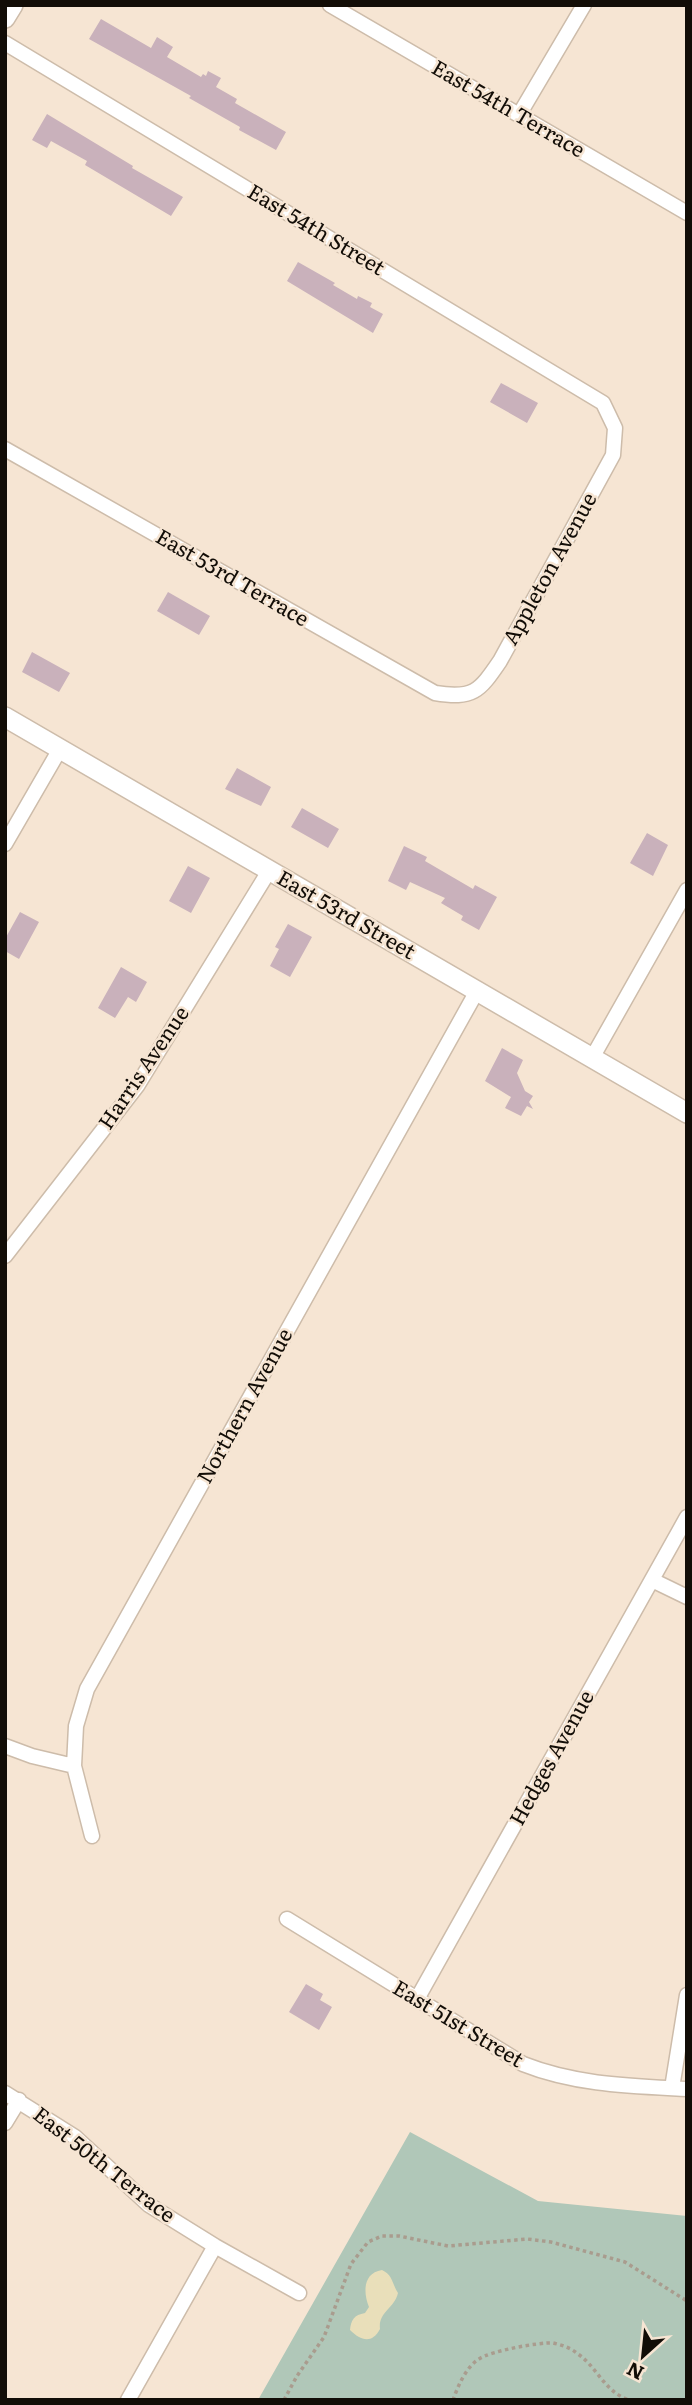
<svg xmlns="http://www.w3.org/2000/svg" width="692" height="2405" viewBox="0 0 692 2405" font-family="Literata,serif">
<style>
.green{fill:#b0c7b8}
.sand{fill:#e9dfba}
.building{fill:#c9b1bb}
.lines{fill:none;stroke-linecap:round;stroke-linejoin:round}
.street-casing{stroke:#cdbcaa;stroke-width:17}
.secondary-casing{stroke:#cdbcaa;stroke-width:22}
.path{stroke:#a99c8e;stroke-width:3.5;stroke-dasharray:3.5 3.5;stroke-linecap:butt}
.street{stroke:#fff;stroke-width:14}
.secondary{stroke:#fff;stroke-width:19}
.labels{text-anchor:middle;stroke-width:5;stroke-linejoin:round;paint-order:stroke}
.street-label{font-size:21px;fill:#120d07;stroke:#f6e5d3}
</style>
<rect width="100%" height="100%" fill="#f6e5d3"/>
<!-- green -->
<path class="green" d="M 410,2132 L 538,2201 L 687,2216 L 687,2400 L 258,2400 Z"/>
<!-- sand -->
<path class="sand" d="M 382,2270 C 393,2275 392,2284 398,2293 C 394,2309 378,2312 380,2329 C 372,2344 361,2341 350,2330 C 351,2320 354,2315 365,2313 L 369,2307 C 363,2292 363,2273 382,2270 Z"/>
<!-- building -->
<path class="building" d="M 101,19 L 151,48 L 157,37 L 173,47 L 167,57 L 201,77 L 203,74 L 206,76 L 208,71 L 221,78 L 216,87 L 237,99 L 235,103 L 286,132 L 276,150 L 239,130 L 240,127 L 189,98 L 191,96 L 89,39 Z
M 47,114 L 133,166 L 132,168 L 183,197 L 171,216 L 85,165 L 87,161 L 51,141 L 47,148 L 32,140 Z
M 298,262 L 335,283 L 333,285 L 357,299 L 358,296 L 372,303 L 370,307 L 383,314 L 373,333 L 287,281 Z
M 501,383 L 538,403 L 527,423 L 490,402 Z
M 168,592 L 210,616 L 199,635 L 157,611 Z
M 32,652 L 70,673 L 59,692 L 22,672 Z
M 237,768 L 271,787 L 261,806 L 225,789 Z
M 302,808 L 339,829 L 328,848 L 291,827 Z
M 647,833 L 668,845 L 653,876 L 630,863 Z
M 404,846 L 427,857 L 425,861 L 473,889 L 475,885 L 497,897 L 479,930 L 461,920 L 463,916 L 441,903 L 445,898 L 410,882 L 406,890 L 388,881 Z
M 188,866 L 210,878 L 191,913 L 169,901 Z
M 20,912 L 39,922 L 19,959 L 5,951 L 5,939 Z
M 288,924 L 312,937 L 290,977 L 270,966 L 279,949 L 275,947 Z
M 121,967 L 147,982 L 136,1002 L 128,997 L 115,1018 L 98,1008 Z
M 502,1048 L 523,1060 L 517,1073 L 525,1091 L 533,1096 L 529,1102 L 533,1109 L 527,1106 L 521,1116 L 505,1108 L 511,1097 L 485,1081 Z
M 306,1984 L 323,1994 L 320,2000 L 332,2007 L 319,2030 L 289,2012 Z"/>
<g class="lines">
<defs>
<path id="street" d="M 330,5 L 687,213
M 5,43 L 603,403 L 615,428 L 613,455 L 500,661 C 479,692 473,699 435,693 L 5,449
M 519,115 L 584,5
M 5,844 L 60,749
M 592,1058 L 687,890
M 5,1256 L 137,1086 L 269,871
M 652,1580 L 687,1597
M 5,1746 L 32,1756 L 74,1766
M 92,1836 L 74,1766 L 76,1726 L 87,1689 L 477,991
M 287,1919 L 523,2064 C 576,2085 631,2086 687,2089
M 417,1999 L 687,1517
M 672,2088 L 687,1995
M 5,2093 L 75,2137 L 149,2205 L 215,2246 L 299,2293
M 5,2123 L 19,2100
M 128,2400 L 215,2246"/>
<path id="secondary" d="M 5,18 L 13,5
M 5,717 L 687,1113"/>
</defs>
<!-- street casing -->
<use href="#street" class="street-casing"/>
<!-- secondary casing -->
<use href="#secondary" class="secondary-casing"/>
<!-- path -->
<path class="path" d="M 284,2400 L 297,2376 L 324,2337 L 351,2264 L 368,2242 L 382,2236 L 399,2236 L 448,2246 L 527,2239 L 551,2242 L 625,2262 L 687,2301
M 453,2400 C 458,2386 466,2367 479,2359 C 490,2351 540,2342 553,2343 C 562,2345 571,2348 578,2354 C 598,2368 605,2393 630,2400"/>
<!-- street -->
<use href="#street" class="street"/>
<!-- secondary -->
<use href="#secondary" class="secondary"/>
</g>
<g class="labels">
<!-- street labels -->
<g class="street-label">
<text transform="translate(508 109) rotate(30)" y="7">East 54th Terrace</text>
<text transform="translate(316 230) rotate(31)" y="7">East 54th Street</text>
<text transform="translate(550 569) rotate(-61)" y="7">Appleton Avenue</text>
<text transform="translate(232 578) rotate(30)" y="7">East 53rd Terrace</text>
<text transform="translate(346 915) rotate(30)" y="7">East 53rd Street</text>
<text transform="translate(144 1068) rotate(-56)" y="7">Harris Avenue</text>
<text transform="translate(245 1406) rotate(-61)" y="7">Northern Avenue</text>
<text transform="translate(552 1758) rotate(-61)" y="7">Hedges Avenue</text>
<text transform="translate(458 2024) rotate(31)" y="7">East 51st Street</text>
<text transform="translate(104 2165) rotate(38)" y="7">East 50th Terrace</text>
</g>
</g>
<!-- border -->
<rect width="692" height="2405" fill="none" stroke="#120d07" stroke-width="14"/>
<!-- north arrow -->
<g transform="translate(643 2356) rotate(207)" stroke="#f6e5d3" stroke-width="5" paint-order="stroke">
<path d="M0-5L12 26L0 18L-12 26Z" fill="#120d07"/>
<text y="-10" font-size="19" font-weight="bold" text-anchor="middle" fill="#120d07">N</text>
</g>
</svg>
